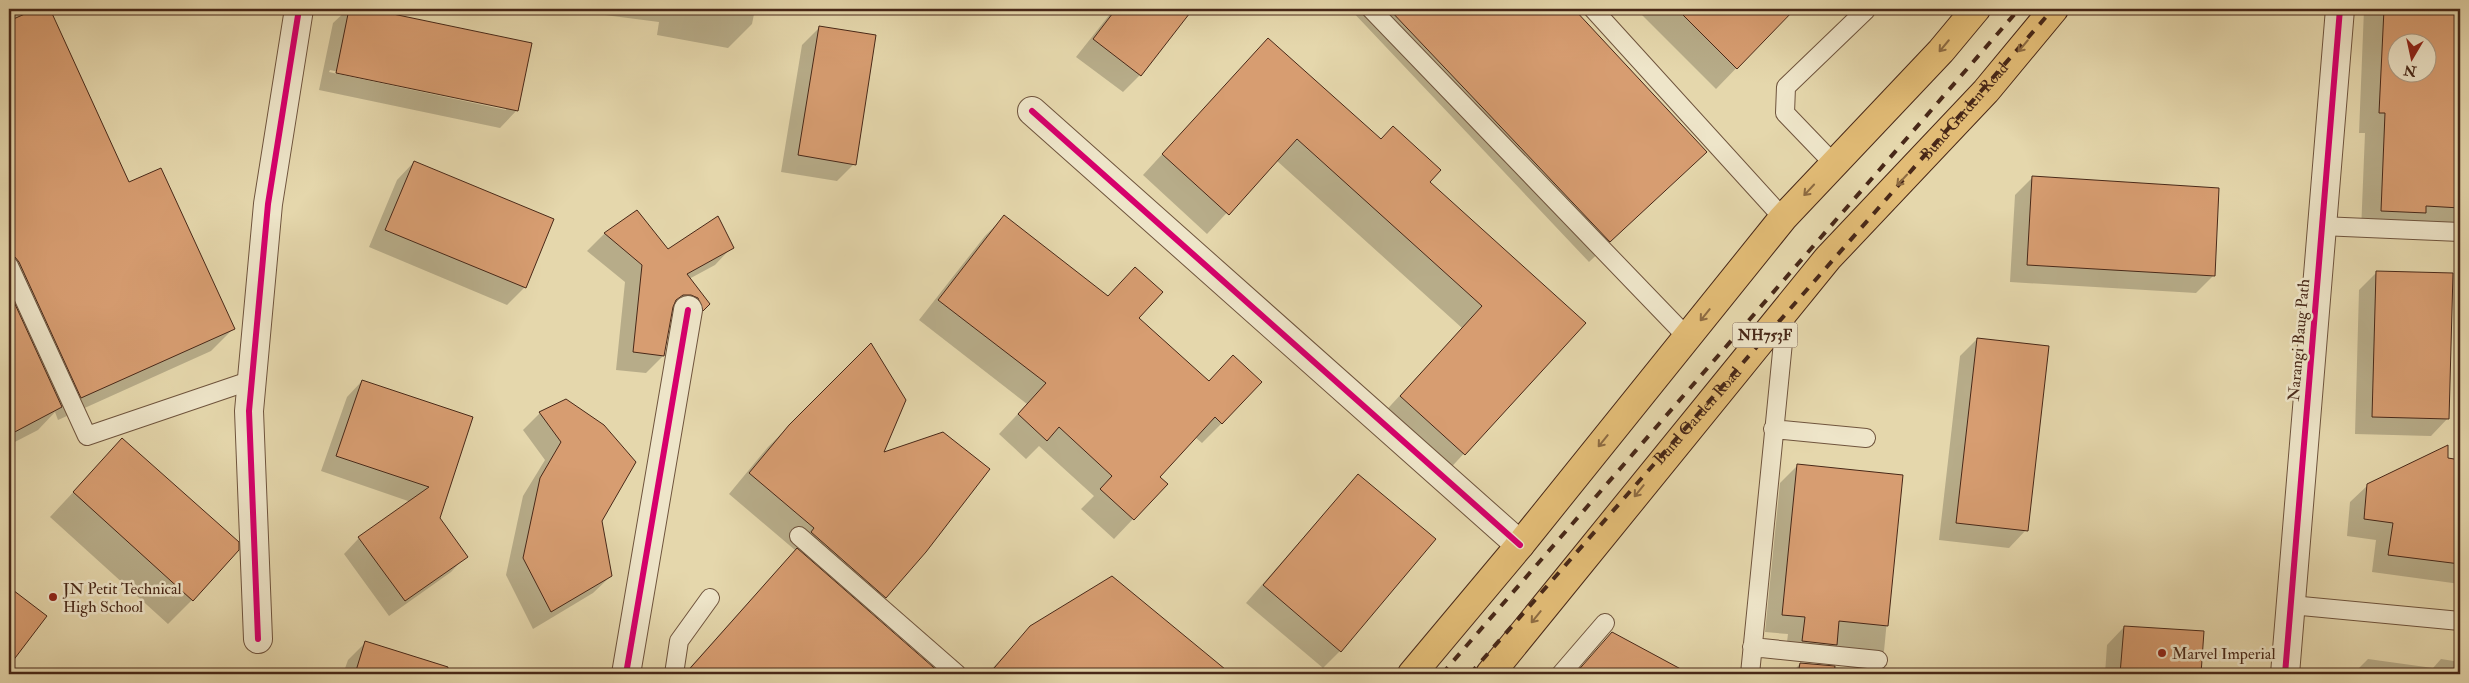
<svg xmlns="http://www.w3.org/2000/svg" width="2469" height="683" viewBox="0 0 2469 683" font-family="'IM FELL Double Pica',serif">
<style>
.shadow{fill:#0003;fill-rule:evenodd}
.building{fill:#d79d71;stroke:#482818;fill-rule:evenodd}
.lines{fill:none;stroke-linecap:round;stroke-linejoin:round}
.service-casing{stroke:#6f543d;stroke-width:20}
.minor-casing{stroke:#6f543d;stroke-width:30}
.trunk-casing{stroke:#482818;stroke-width:30}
.service{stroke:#eee5c9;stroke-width:18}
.minor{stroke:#eee5c9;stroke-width:28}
.trunk{stroke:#e2bc76;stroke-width:28}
.rail{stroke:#482818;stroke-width:4;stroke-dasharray:9 9;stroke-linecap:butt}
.cycleway-casing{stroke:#eee5c9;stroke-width:9}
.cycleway{stroke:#d6006c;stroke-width:6}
.oneway{stroke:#8d6b42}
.poi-dot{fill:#8f2418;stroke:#eee5c9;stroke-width:2}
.labels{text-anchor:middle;stroke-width:5;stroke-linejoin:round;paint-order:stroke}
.shield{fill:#eee5c9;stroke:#7a614d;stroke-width:1}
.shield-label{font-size:15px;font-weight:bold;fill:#482818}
.street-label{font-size:16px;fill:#482818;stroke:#eee5c9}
.poi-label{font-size:16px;fill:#482818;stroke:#eee5c9;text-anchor:start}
</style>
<rect width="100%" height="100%" fill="#e5d7ac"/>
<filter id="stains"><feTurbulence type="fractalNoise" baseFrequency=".004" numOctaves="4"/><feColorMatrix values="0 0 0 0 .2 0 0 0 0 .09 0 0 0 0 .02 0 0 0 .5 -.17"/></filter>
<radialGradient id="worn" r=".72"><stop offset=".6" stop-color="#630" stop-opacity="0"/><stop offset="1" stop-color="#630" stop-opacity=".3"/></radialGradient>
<!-- shadow -->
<path class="shadow" d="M 9,9 L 48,9 L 128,184 L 234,328 L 211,351 L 58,420 L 55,412 L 38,430 L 9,445 Z
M 348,9 L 363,9 L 531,44 L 517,110 L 500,128 L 319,90 L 333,23 ZM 330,70 L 506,107 L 506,110 L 329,72 Z
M 558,9 L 755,9 L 752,24 L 728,48 L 657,35 L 659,22 Z
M 1114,9 L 1191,9 L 1140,75 L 1123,92 L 1076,57 Z
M 1350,9 L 1572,9 L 1706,152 L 1589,262 Z
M 1636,9 L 1770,9 L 1783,20 L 1716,89 Z
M 2364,9 L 2460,9 L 2460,217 L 2449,228 L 2361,231 L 2365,133 L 2359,133 ZM 2396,42 L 2426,42 L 2426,72 L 2396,72 Z
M 819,28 L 854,164 L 837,181 L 781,172 L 802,45 Z
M 1268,39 L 1585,323 L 1444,475 L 1380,417 L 1462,328 L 1276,160 L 1207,234 L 1143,175 Z
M 414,162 L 553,220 L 524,288 L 507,305 L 369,247 L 397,180 Z
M 2032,178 L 2213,276 L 2196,293 L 2010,282 L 2015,195 Z
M 637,211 L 668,251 L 732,247 L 715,265 L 689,279 L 709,304 L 686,326 L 680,315 L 671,312 L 663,356 L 646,373 L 616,370 L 625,282 L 587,251 L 604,234 Z
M 1004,217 L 1137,318 L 1222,423 L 1202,443 L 1195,437 L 1158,477 L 1133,519 L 1114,539 L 1081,509 L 1094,496 L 1039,446 L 1026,459 L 999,434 L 1027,404 L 919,320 L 985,236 Z
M 2376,273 L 2448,418 L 2431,436 L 2355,434 L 2359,290 Z
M 1977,339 L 2026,530 L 2009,548 L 1939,540 L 1960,356 Z
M 871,345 L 882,454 L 885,597 L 869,613 L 939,674 L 684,674 L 795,550 L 729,494 L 768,447 Z
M 362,381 L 472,417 L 438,518 L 466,556 L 451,572 L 389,616 L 344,554 L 359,538 L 411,502 L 321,471 L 347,397 Z
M 566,401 L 600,520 L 611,576 L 593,593 L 533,629 L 506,575 L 523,496 L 545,460 L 523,430 L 540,413 Z
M 122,440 L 192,600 L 168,624 L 50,517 Z
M 2447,459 L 2460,461 L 2460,584 L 2372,572 L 2376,540 L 2347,536 L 2350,502 L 2368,485 Z
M 1798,465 L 1901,476 L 1884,651 L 1866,669 L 1785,658 L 1788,634 L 1765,632 L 1780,483 Z
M 1358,475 L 1340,651 L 1323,668 L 1246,603 Z
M 1112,578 L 1229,674 L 987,674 L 1031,627 Z
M 9,589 L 45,616 L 9,664 Z
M 2124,627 L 2202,633 L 2200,674 L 2105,674 L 2107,645 Z
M 1612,634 L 1649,654 L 1648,674 L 1575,674 Z
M 365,643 L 469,674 L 343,674 L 348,660 Z
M 2368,659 L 2433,668 L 2441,659 L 2460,662 L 2460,674 L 2353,674 Z
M 1800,664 L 1882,671 L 1881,674 L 1790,674 Z"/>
<!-- building -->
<path class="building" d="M 36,9 L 50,9 L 129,182 L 161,168 L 235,329 L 81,398 L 19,262 L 15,257 L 9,256 L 9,21 Z
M 349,9 L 369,9 L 532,43 L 518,111 L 336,73 Z
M 1116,9 L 1193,9 L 1141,76 L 1093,39 Z
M 1389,9 L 1574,9 L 1707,152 L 1610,242 Z
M 1677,9 L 1795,9 L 1737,69 Z
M 2384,9 L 2460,9 L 2460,208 L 2426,206 L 2426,213 L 2381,211 L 2385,113 L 2379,113 ZM 2396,42 L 2426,42 L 2426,72 L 2396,72 Z
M 819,26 L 876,35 L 856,165 L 798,155 Z
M 1268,38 L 1381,139 L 1393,126 L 1441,170 L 1430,182 L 1586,323 L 1465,455 L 1400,396 L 1482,306 L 1297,139 L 1229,215 L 1162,154 Z
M 414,161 L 554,219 L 526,288 L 385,230 Z
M 2032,176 L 2219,188 L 2215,276 L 2027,265 Z
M 637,210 L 668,249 L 718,216 L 734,248 L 687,274 L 710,304 L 703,311 L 698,298 L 691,295 L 683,295 L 676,300 L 673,307 L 664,356 L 633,352 L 642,265 L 604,233 Z
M 1004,215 L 1108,296 L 1135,267 L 1163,292 L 1139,318 L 1209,381 L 1233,355 L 1262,382 L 1222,424 L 1215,417 L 1160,477 L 1168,484 L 1134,520 L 1100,489 L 1112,476 L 1059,427 L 1047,441 L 1018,414 L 1046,383 L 938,300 Z
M 2376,271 L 2453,273 L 2449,419 L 2372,417 Z
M 9,291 L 62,407 L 9,435 Z
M 1977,338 L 2049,346 L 2028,531 L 1956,523 Z
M 871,343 L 906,400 L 884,452 L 943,432 L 990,469 L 926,552 L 886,598 L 811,532 L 814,528 L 749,473 L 789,425 Z
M 362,380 L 473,417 L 440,518 L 468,557 L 405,601 L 358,537 L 429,487 L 336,456 Z
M 566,399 L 604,425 L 636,462 L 602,521 L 612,576 L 551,612 L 523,558 L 540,478 L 561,442 L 539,412 Z
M 122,438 L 239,542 L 239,550 L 193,601 L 73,492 Z
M 2448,445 L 2448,458 L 2460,460 L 2460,564 L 2388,555 L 2393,523 L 2364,519 L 2367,484 Z
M 1797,464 L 1903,475 L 1888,626 L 1839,621 L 1837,645 L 1802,641 L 1805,617 L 1782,615 Z
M 1358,474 L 1436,539 L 1341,652 L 1263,585 Z
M 797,548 L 941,674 L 685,674 Z
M 1112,576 L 1231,674 L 989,674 L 1030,626 Z
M 9,587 L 47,616 L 9,666 Z
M 2124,626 L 2204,631 L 2201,674 L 2120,674 Z
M 1612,632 L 1690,674 L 1575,674 Z
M 365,641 L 448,667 L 447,674 L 355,674 Z
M 1800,663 L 1835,666 L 1834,674 L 1798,674 Z"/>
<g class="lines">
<defs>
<path id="service" d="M 1371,9 L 1687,337
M 1593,9 L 1783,218
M 1834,164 L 1785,113 L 1786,87 L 1866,10
M 2321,226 L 2460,232
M 9,266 L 87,436 L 252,380
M 1773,429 L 1866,438
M 799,536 L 957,674
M 2291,605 L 2460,621
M 1752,647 L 1878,660
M 674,674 L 679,641 L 710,598
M 1561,674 L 1605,623
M 1750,674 L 1786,312"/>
<path id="minor" d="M 1032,111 L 1520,545
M 258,639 L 249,411 L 268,204 L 299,9
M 626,674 L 688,310
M 2285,674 L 2340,9"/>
<path id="trunk" d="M 1412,674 L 1520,545 L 1783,218 L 1941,51 L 1976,9
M 1490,674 L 1828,258 L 1986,91 L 2054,9"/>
</defs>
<!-- service casing -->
<use href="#service" class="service-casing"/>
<!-- minor casing -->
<use href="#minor" class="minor-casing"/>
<!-- trunk casing -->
<use href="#trunk" class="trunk-casing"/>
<!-- service -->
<use href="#service" class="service"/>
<!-- minor -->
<use href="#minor" class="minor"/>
<!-- trunk -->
<use href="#trunk" class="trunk"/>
<!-- rail -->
<g class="rail">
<path d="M 1442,674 L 2019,9"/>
<path id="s1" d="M 1470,674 L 2053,9"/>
</g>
<defs>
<path id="cycleway" d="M 1032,111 L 1520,545
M 258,639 L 249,411 L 268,204 L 299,9
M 626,674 L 688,310
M 2285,674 L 2340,9"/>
</defs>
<!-- cycleway casing -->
<use href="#cycleway" class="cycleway-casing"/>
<!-- cycleway -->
<use href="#cycleway" class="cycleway"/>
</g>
<!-- one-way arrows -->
<defs><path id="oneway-shaft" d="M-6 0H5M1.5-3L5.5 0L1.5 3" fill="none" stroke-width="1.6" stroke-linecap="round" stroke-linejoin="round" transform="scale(1.25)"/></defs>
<g class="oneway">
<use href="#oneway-shaft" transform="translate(1944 46) rotate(130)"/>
<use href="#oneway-shaft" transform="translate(2023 46) rotate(130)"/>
<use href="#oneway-shaft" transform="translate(1902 180) rotate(133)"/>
<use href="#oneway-shaft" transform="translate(1809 190) rotate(133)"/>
<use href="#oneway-shaft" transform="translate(1705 315) rotate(129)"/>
<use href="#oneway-shaft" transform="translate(1603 441) rotate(129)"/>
<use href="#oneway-shaft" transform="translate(1639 491) rotate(129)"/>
<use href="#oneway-shaft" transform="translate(1536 617) rotate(129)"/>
</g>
<!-- markers -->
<g class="poi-dot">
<circle cx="53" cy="597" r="5"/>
<circle cx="2162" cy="653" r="5"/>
</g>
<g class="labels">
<!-- shield labels -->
<rect class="shield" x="1732.5" y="322.5" width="65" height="25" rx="4"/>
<g class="shield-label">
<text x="1765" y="340">NH753F</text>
</g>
<!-- street labels -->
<g class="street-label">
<text dy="6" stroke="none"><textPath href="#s1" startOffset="749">Bund Garden Road</textPath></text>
<text transform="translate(2298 340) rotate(-85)" y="6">Narangi Baug Path</text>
<text dy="6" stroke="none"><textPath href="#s1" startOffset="344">Bund Garden Road</textPath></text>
</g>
<!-- poi labels -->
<g class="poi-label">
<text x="63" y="594">JN Petit Technical<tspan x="63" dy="18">High School</tspan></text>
<text x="2172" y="659">Marvel Imperial</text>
</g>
</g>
<!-- margin -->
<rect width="2469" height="683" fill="none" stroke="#e5d7ac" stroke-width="30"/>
<rect x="10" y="10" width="2449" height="663" fill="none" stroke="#482818" stroke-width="2.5"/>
<rect x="15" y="15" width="2439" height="653" fill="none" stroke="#482818"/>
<!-- north arrow -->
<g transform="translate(2412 58) rotate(189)"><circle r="24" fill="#eee5c9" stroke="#ac9982"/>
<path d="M0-4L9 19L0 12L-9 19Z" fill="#8f2418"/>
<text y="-8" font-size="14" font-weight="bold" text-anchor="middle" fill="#482818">N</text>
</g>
<rect width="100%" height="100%" filter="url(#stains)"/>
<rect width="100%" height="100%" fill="url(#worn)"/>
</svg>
